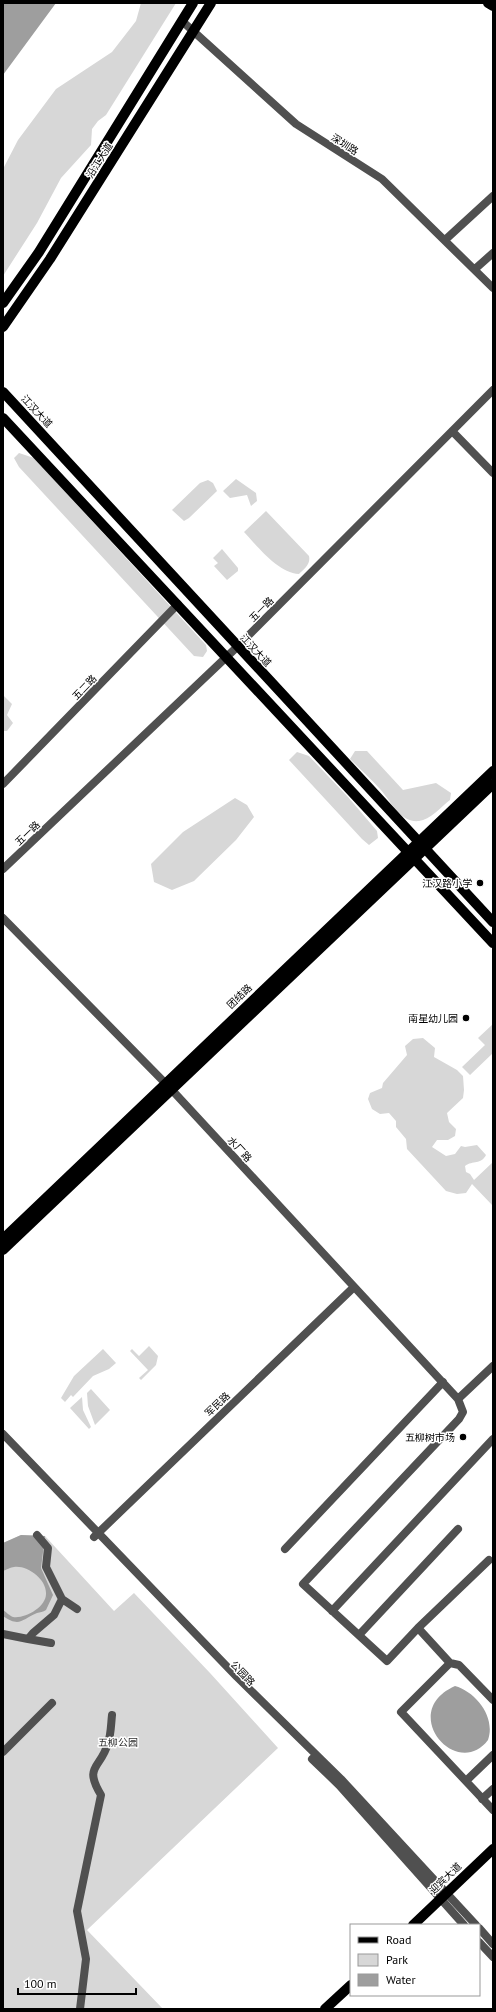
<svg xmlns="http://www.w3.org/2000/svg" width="496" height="2012" viewBox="0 0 496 2012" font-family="'PT Sans','Noto Sans SC',sans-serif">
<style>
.green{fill:#d7d7d7}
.water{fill:#9e9e9e}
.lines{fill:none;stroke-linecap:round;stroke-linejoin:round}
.minor{stroke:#505050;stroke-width:8}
.major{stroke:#000;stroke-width:10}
.poi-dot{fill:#000;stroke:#fff;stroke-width:1.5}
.labels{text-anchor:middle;stroke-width:3;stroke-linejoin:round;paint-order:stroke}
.street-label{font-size:10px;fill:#000;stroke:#fff}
.poi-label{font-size:10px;fill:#000;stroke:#fff;text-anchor:end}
.park-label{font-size:10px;fill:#2e2e2e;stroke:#fff}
</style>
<rect width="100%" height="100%" fill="#fff"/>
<!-- green -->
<path class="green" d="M 141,3 L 176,3 L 106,115 L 98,121 L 92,129 L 91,145 L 61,178 L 37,223 L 3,276 L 3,169 L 18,140 L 56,89 L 112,52 L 136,21 Z
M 19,453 L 34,458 L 206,645 L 207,651 L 203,657 L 194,656 L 19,467 L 14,458 Z
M 236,479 L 256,493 L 257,501 L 251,506 L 247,495 L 230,498 L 223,491 Z
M 208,480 L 213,483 L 217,491 L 189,518 L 184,521 L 172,510 L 200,483 Z
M 266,511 L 309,556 C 311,564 304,569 299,574 C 278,573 258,547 244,532 Z
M 222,549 L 238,568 L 238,571 L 227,580 L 214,566 L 218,563 L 213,558 Z
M 3,695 L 12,704 L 7,715 L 13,723 L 7,731 L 3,731 Z
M 355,751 L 367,751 L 403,790 L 436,783 L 451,793 L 450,800 C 441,807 430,820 419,821 C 400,823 391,801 380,789 C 371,779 360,769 350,759 Z
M 297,752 L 309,756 L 348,797 L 377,831 L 378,838 L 369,845 L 362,839 L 289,760 Z
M 235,798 L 247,805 L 254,817 L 236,840 L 194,881 L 172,890 L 154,882 L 151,864 L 183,832 Z
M 493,1024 L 493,1053 L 470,1075 L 462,1067 L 485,1045 L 478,1038 Z
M 423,1038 L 435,1048 L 434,1057 L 457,1070 L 463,1076 L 464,1090 L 463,1098 L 447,1113 L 449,1122 L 456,1129 L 455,1136 L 448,1140 L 437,1140 L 432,1147 L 446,1156 L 455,1154 L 461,1146 L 465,1147 L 477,1145 L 486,1155 C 481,1165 473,1160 465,1166 L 466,1172 L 470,1174 L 474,1180 L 493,1162 L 493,1206 L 472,1184 L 466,1193 L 457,1194 L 446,1191 L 407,1149 L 406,1139 L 396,1127 L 396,1121 L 389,1113 L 380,1114 L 372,1109 L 368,1099 L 370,1093 L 382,1088 L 383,1083 L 407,1055 L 405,1046 L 413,1039 Z
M 149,1346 L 158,1356 L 156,1365 L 141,1380 L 139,1378 L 148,1370 L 130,1351 L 132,1349 L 139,1356 Z
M 103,1349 L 116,1363 L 109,1369 L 93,1376 L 73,1397 L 71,1395 L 65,1402 L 61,1398 L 74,1376 Z
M 91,1389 L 110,1410 L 95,1425 L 88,1406 L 87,1393 Z
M 82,1397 L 83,1410 L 91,1427 L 89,1429 L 70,1408 Z
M 21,1535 L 45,1536 L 114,1611 L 134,1593 L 210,1673 L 278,1748 L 87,1930 L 163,2009 L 3,2009 L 3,1543 Z"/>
<!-- water -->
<path class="water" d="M 3,3 L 56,3 L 3,75 Z
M 21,1535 L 45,1536 L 41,1568 L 53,1595 L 46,1610 C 43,1612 40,1612 37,1613 C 22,1619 20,1628 3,1616 L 3,1610 C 6,1612 10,1616 13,1617 C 25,1619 46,1607 46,1594 C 47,1580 28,1565 14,1567 C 11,1567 6,1570 3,1571 L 3,1543 Z
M 455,1686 C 476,1692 496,1717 488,1740 C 457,1781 397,1712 455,1686 Z"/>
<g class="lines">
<!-- minor -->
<path class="minor" d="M 182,21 L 296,124 L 382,179 L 493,288
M 445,240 L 493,196
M 475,269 L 493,253
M 452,431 L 493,473
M 3,784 L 178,604
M 3,869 L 237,647 L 493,390
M 3,918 L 171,1089 L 458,1399 L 463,1412 L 459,1419 L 303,1584 L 387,1661 L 418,1628
M 458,1399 L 493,1366
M 3,1434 L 237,1677 L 341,1779 L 476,1925
M 37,1535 L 48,1548 L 46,1567 L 62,1599
M 94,1537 L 354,1287
M 285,1549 L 443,1382
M 489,1560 L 418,1628 L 450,1663 L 401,1712 L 493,1810
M 332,1611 L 493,1439
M 3,1634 L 28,1639
M 359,1635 L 458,1529
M 51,1643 L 28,1639 L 33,1633 L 54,1615 L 62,1599 L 77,1609
M 450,1663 L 459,1665 L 493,1700
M 3,1752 L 52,1703
M 312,1759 L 339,1785 L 464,1925
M 466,1781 L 493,1755
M 482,1799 L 493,1789
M 479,1928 L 493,1944
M 479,1942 L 493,1957
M 80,2009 L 86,1959 L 77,1911 L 101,1795 C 83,1765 101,1769 108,1743 C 111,1735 111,1724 112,1715"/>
<!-- major -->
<path class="major" d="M 488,3 L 493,6
M 3,303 L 39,252 L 193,3
M 3,327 L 50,259 L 211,3
M 3,392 L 493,922
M 3,418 L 493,943
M 3,1239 L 493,771
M 3,1250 L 493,784
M 413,1925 L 493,1849
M 325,2009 L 351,1985"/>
</g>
<!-- markers -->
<g class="poi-dot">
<circle cx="480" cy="883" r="4"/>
<circle cx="466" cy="1018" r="4"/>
<circle cx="463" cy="1437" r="4"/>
</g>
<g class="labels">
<!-- street labels -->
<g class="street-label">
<text transform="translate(345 144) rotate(33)" y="4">深圳路</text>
<text transform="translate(99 160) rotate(-58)" y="4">沿江大道</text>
<text transform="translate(37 411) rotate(47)" y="4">江汉大道</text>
<text transform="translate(261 609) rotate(-45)" y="4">五一路</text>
<text transform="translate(256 650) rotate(47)" y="4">江汉大道</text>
<text transform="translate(84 687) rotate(-46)" y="4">五二路</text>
<text transform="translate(27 833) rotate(-44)" y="4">五一路</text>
<text transform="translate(239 996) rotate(-44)" y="4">团结路</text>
<text transform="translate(240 1149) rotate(47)" y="4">水厂路</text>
<text transform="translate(217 1404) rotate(-44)" y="4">军民路</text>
<text transform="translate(243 1673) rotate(46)" y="4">公园路</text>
<text transform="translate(445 1878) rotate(-44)" y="4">迎宾大道</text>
</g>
<!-- poi labels -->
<g class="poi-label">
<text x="472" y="887">江汉路小学</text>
<text x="458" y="1022">南星幼儿园</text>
<text x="455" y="1441">五柳树市场</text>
</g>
<!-- park labels -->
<g class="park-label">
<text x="118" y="1746">五柳公园</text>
</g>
</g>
<!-- border -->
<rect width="496" height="2012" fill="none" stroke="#000000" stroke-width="8"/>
<!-- legend -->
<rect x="350" y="1924" width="130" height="72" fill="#ffffff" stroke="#999999"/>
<rect x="358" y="1937" width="20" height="6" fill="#000000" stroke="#999999"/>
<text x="386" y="1944" font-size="12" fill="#000000">Road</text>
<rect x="358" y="1954" width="20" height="12" fill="#d7d7d7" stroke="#999999"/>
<text x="386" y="1964" font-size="12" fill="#000000">Park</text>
<rect x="358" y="1974" width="20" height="12" fill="#9e9e9e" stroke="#999999"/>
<text x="386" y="1984" font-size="12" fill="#000000">Water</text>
<!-- scale -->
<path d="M18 1988v6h118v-6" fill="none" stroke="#000000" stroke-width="2"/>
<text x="24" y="1988" font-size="12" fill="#000000" stroke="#ffffff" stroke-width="3" paint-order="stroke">100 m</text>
</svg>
